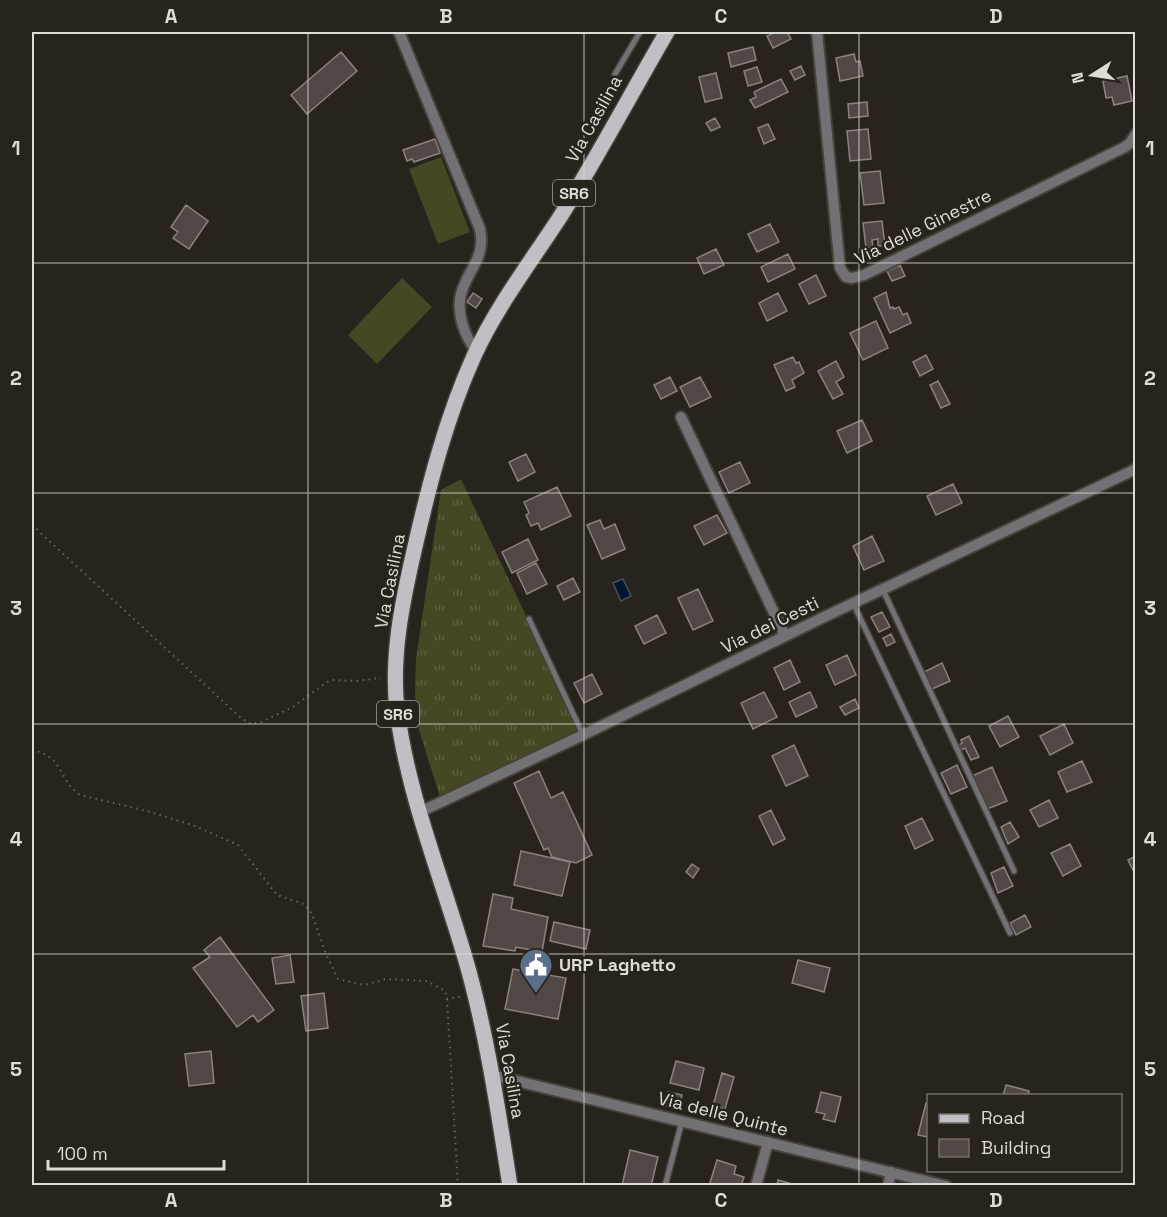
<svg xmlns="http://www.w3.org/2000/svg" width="1167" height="1217" viewBox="0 0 1167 1217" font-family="'Space Grotesk',sans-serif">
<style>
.grass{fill:url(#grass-tufts)}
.garden{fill:#464723}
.water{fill:#01152b;stroke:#43515f;stroke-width:1.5}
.building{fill:#514845;stroke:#8c827e;stroke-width:1.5}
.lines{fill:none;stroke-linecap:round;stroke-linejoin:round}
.service-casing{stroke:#45413b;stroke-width:8}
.minor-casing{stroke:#45413b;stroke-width:14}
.primary-casing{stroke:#45413b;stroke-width:18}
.path{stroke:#6a6761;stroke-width:2;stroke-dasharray:1.5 4.5;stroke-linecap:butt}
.service{stroke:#747174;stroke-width:5}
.minor{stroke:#747174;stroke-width:10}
.primary{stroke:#c4bec4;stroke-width:15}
.grid{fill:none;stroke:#dedcd7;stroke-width:1.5;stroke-opacity:0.55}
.labels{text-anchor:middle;stroke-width:5;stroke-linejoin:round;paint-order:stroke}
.shield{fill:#28241d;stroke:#a7a59f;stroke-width:1.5}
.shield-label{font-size:16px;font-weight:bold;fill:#dedcd7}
.street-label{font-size:18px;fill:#dedcd7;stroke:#28241d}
.poi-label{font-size:18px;font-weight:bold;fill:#dedcd7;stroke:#28241d;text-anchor:start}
.neatline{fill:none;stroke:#dedcd7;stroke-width:2}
.grid-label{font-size:20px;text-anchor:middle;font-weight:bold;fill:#dedcd7}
</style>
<defs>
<pattern id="grass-tufts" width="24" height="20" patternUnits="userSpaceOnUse" patternTransform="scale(1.5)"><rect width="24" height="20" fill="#464723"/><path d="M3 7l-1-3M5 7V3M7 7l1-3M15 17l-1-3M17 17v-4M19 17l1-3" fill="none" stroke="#606142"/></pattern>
</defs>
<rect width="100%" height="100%" fill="#28241d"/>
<!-- grass -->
<path class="grass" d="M 461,479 L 579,727 L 578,730 L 440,797 L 419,730 L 415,694 L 416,659 L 441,490 Z"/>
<!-- garden -->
<path class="garden" d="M 441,157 L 470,232 L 438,244 L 409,169 Z
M 402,278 L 432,307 L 377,364 L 348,335 Z"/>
<!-- water -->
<path class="water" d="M 623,579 L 631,596 L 621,601 L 613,583 Z"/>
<!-- building -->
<path class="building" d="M 776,32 L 787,32 L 791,39 L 773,48 L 767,36 Z
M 753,47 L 756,60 L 731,67 L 728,53 Z
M 341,52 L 357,71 L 307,114 L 291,95 Z
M 854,54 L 856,62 L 860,61 L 863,76 L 840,81 L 836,58 Z
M 801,66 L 805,75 L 795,80 L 790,71 Z
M 757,67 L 762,82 L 748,86 L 744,71 Z
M 716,73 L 722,98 L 705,102 L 699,77 Z
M 1127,76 L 1132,101 L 1114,105 L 1112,97 L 1106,98 L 1103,81 Z
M 781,79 L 788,92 L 755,108 L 750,100 L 756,97 L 754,92 Z
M 867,102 L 868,116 L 849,118 L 848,104 Z
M 715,118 L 720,127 L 711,131 L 706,123 Z
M 768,124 L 775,139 L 764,144 L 758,128 Z
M 868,129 L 871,159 L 850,161 L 847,131 Z
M 435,139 L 440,153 L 414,162 L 412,159 L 407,161 L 403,150 Z
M 880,171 L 884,203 L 864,205 L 860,173 Z
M 186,205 L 208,221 L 189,249 L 173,238 L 178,232 L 171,227 Z
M 882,221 L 885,246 L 878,246 L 878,239 L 872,240 L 873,248 L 866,248 L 863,223 Z
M 770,224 L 779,242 L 757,252 L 748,234 Z
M 716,249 L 724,265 L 704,274 L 697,258 Z
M 788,254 L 795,269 L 768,282 L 761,267 Z
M 900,265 L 905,276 L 892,281 L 887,271 Z
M 816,275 L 826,296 L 809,304 L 799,284 Z
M 886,292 L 890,308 L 893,307 L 894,309 L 899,307 L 903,315 L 907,313 L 911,323 L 890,333 L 874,298 Z
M 473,293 L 482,299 L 476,308 L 467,302 Z
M 778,293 L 787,311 L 767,321 L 759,303 Z
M 876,321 L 888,348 L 863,360 L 850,333 Z
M 926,355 L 933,369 L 920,376 L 913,362 Z
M 793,357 L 796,363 L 799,362 L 804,373 L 792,380 L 795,387 L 786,391 L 774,365 Z
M 836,361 L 844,377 L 836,382 L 843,394 L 833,399 L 818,371 Z
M 670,377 L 677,391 L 661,399 L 654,385 Z
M 700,377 L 711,397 L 690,407 L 680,387 Z
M 938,381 L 950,404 L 941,408 L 930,385 Z
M 862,420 L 872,441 L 847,453 L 837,431 Z
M 526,454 L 535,472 L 518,481 L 509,462 Z
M 740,462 L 750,483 L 729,493 L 719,472 Z
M 953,484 L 962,503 L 936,515 L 927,496 Z
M 557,487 L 571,516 L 541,530 L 538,523 L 531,526 L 526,515 L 529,513 L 524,502 Z
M 717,515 L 727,533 L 704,545 L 694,526 Z
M 600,520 L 604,529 L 615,524 L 625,549 L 602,559 L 587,525 Z
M 872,536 L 884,561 L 864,570 L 853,546 Z
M 528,539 L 538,560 L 512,573 L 502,552 Z
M 536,563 L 547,584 L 527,594 L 517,573 Z
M 573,578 L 580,592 L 564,600 L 557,586 Z
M 698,589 L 713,621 L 693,630 L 678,598 Z
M 882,612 L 890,627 L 879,632 L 871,617 Z
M 657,615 L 666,633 L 644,644 L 635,626 Z
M 891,634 L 895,642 L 887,646 L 883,638 Z
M 847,655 L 856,675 L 835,685 L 826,665 Z
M 790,660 L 800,682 L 784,690 L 774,668 Z
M 942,663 L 950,681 L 932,689 L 924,672 Z
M 592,674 L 602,694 L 584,703 L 574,683 Z
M 764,692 L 777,717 L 753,729 L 741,703 Z
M 810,692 L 817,707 L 796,717 L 789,702 Z
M 855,699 L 859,708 L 845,715 L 840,707 Z
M 1008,716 L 1019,737 L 1000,747 L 989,726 Z
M 1064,724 L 1073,743 L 1050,755 L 1040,736 Z
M 969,736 L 979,757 L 971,760 L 965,748 L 961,750 L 959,745 L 962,743 L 961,740 Z
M 794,745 L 808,776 L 786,786 L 772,756 Z
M 1082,761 L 1092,782 L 1067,792 L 1058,772 Z
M 957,765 L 967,787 L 951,794 L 941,773 Z
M 992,767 L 1007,801 L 987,809 L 972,776 Z
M 539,771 L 551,798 L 563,792 L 592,855 L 576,863 L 552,857 L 548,848 L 544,850 L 514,783 Z
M 1049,800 L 1058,818 L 1039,827 L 1030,810 Z
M 771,810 L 785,839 L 773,845 L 759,816 Z
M 922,818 L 933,840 L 915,849 L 905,826 Z
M 1010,822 L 1019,837 L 1008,844 L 1001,827 Z
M 1070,844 L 1081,866 L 1063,876 L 1051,853 Z
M 521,851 L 570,862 L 562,896 L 514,885 Z
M 1136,856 L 1136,874 L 1135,874 L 1128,860 Z
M 692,864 L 699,869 L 693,878 L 686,872 Z
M 1004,867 L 1013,886 L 998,893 L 991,873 Z
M 493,894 L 513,898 L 511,909 L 548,917 L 542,952 L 516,947 L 515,951 L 483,946 Z
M 1025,915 L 1031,927 L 1016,935 L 1010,923 Z
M 554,922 L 590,930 L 586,949 L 550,941 Z
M 220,937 L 274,1010 L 258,1022 L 253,1015 L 237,1027 L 193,968 L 210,957 L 204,950 Z
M 290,955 L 294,982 L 276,984 L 272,958 Z
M 798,960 L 830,968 L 824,992 L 792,983 Z
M 513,969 L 566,978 L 558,1019 L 505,1009 Z
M 324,993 L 328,1028 L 306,1031 L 301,996 Z
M 211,1051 L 214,1083 L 189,1086 L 185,1054 Z
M 676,1061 L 704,1068 L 699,1090 L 670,1083 Z
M 722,1073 L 734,1077 L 725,1109 L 713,1106 Z
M 1006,1085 L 1029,1091 L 1028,1096 L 1003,1096 Z
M 668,1092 L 682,1095 L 679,1109 L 665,1106 Z
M 821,1092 L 841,1097 L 835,1122 L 823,1119 L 825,1114 L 816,1112 Z
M 926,1103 L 928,1103 L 928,1137 L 918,1135 Z
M 630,1150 L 658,1157 L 651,1186 L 622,1186 Z
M 717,1160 L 736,1166 L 734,1174 L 744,1177 L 741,1186 L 709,1186 Z
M 778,1180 L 799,1186 L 777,1186 Z"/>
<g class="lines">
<defs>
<path id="service" d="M 615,74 L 640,32
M 883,590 L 1014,871
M 853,603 L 1010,933
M 529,619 L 583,735
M 665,1186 L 682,1121"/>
<path id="minor" d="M 399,32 L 480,229 C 486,258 468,269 461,294 C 456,314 465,336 476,351
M 817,32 L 840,268 L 846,277 L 852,278 L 864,275 L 1125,147 L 1130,143 L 1136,134
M 681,417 L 785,636
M 420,812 L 583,735 L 824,617 L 1136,469
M 492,1075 L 946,1186
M 756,1186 L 768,1142
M 888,1186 L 891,1172"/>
<path id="primary" d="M 510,1186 C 498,1110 487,1034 466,961 C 442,878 408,796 397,710 C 391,657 402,603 414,551 C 429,485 446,418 474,356 C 496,307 533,259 562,214 C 599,154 632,92 667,32"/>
</defs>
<!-- service casing -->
<use href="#service" class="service-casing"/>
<!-- minor casing -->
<use href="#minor" class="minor-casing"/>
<!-- primary casing -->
<use href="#primary" class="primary-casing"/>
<!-- path -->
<path class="path" d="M 32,525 L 241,718 L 251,724 L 259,723 L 293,707 L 327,682 L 334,680 L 357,681 L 381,678
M 32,750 C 64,756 58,780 80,795 L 147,811 L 195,826 L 238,845 L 277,895 L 304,904 L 312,914 L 326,954 L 338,979 L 364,985 L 386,979 L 427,981 L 445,991 L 447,999 L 463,996
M 447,999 L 458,1186"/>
<!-- service -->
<use href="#service" class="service"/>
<!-- minor -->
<use href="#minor" class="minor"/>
<!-- primary -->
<use href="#primary" class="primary"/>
</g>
<!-- grid -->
<path class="grid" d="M 308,32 L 308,1186M 584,32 L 584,1186M 859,32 L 859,1186M 32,263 L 1136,263M 32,493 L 1136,493M 32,724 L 1136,724M 32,954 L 1136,954"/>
<!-- icons -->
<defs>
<symbol id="civic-pin" viewBox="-11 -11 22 30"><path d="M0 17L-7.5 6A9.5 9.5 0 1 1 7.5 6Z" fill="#5c6f8a" stroke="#28241d"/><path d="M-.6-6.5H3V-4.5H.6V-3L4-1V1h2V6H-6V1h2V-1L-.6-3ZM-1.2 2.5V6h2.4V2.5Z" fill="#fff"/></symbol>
</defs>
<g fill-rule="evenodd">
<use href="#civic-pin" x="517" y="946" width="38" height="52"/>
</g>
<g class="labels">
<!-- shield labels -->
<g class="shield">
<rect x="553" y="180" width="42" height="26" rx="4.5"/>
<rect x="377" y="701" width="42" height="26" rx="4.5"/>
</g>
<g class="shield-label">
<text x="574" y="199">SR6</text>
<text x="398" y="720">SR6</text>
</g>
<!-- street labels -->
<g class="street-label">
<text transform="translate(594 119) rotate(-61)" y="6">Via Casilina</text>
<text transform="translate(923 227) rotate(-26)" y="6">Via delle Ginestre</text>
<text transform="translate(390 581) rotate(-79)" y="6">Via Casilina</text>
<text transform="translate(770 625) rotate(-26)" y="6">Via dei Cesti</text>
<text transform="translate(510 1071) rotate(80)" y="6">Via Casilina</text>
<text transform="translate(723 1114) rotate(14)" y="6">Via delle Quinte</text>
</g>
<!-- poi labels -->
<g class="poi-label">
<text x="559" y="971">URP Laghetto</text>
</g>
</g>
<!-- border -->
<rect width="1167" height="1217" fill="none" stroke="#28241d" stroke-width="66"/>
<!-- legend -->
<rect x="927" y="1094" width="195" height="78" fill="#28241d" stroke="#716e67" stroke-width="1.5"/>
<rect x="939" y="1114" width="30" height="9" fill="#c4bec4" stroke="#716e67" stroke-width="1.5"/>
<text x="981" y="1124" font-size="18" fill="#dedcd7">Road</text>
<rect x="939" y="1139" width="30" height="18" fill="#514845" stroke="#716e67" stroke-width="1.5"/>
<text x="981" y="1154" font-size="18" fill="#dedcd7">Building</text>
<!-- north arrow -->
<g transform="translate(1092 75) rotate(258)" stroke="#28241d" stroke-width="4.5" paint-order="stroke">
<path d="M0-4.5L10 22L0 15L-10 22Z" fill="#dedcd7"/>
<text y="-9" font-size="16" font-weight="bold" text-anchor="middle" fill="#dedcd7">N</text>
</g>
<!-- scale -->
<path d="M48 1160v9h176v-9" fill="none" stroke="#dedcd7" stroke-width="3"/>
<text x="57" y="1160" font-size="18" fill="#dedcd7" stroke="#28241d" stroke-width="4.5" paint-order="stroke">100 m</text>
<rect x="33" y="33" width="1101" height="1151" class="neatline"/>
<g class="grid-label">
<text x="171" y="23">A</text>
<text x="446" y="23">B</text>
<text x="721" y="23">C</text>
<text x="996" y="23">D</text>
<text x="16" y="155">1</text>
<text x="1150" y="155">1</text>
<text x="16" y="385">2</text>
<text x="1150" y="385">2</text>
<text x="16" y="615">3</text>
<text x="1150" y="615">3</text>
<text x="16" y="846">4</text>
<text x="1150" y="846">4</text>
<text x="16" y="1076">5</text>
<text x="1150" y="1076">5</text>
<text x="171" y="1207">A</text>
<text x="446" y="1207">B</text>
<text x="721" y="1207">C</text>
<text x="996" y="1207">D</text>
</g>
</svg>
